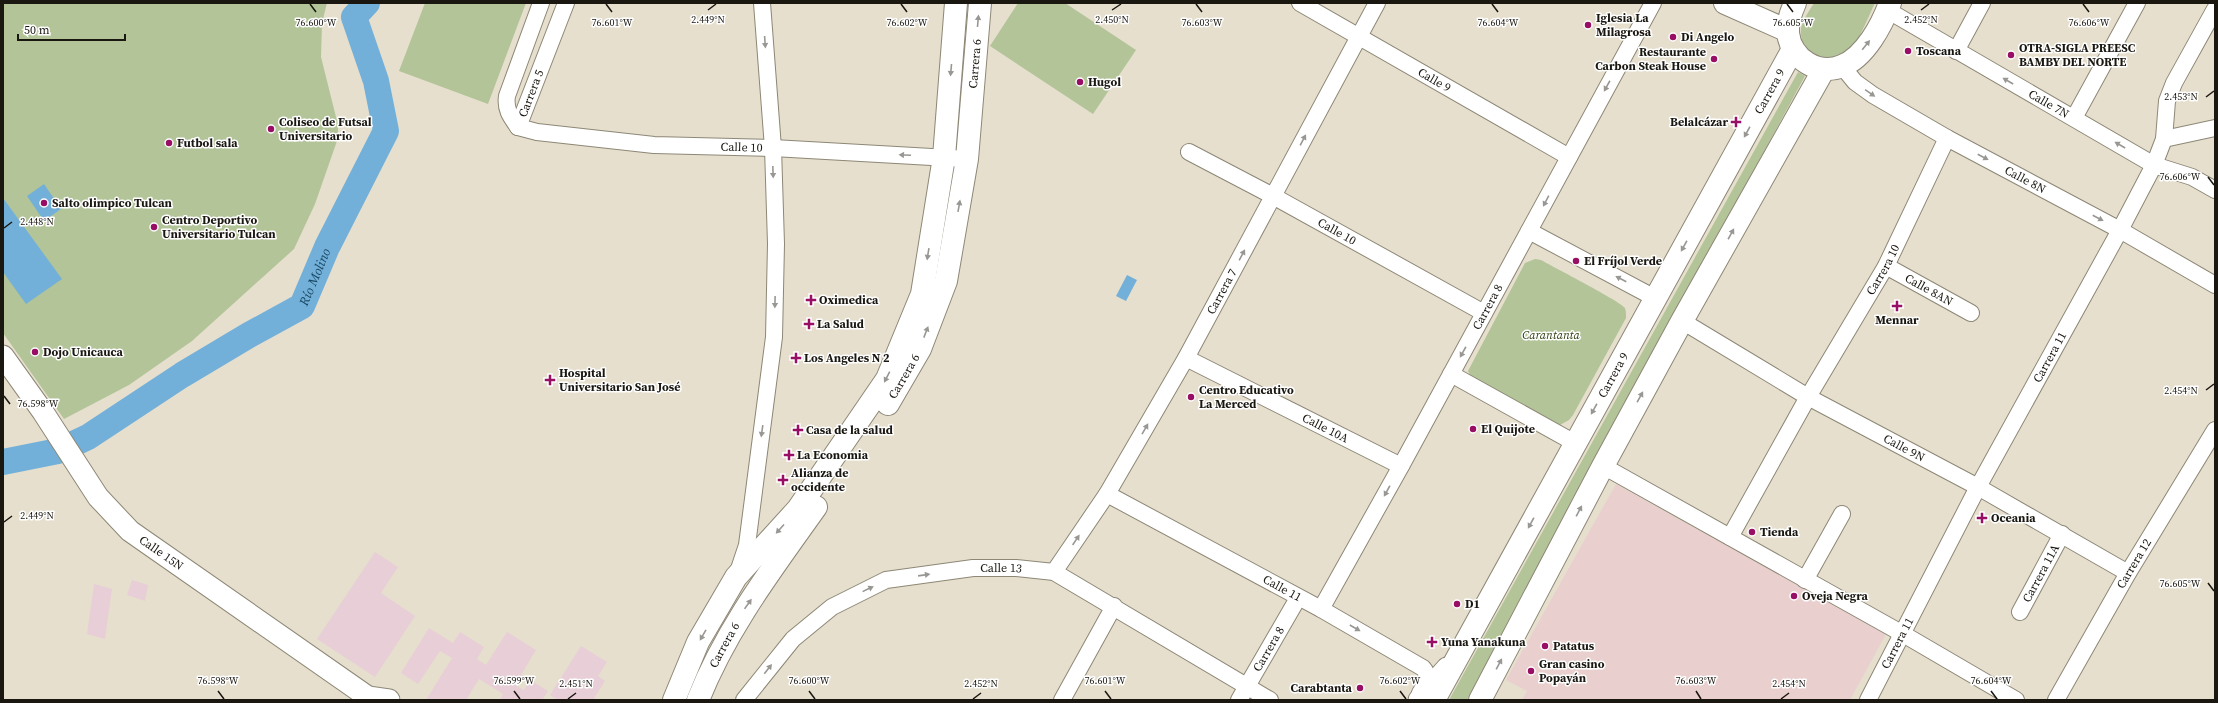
<svg xmlns="http://www.w3.org/2000/svg" width="2218" height="703" viewBox="0 0 2218 703" font-family="'Source Serif 4',serif">
<style>
.commercial{fill:#e9cfce}
.education{fill:#e7ced7}
.green{fill:#b2c498}
.water{fill:#73b0d9}
.lines{fill:none;stroke-linecap:round;stroke-linejoin:round}
.river{stroke:#73b0d9;stroke-width:26}
.minor-casing{stroke:#8d8776;stroke-width:18}
.tertiary-casing{stroke:#8d8776;stroke-width:23}
.secondary-casing{stroke:#8d8776;stroke-width:24}
.primary-casing{stroke:#8d8776;stroke-width:24}
.minor{stroke:#fff;stroke-width:16}
.tertiary{stroke:#fff;stroke-width:21}
.secondary{stroke:#fff;stroke-width:22}
.primary{stroke:#fff;stroke-width:22}
.oneway{fill:#989794}
.ticks{fill:none;stroke:#1a1711;stroke-width:1.5}
.poi-dot{fill:#970e64;stroke:#fff;stroke-width:1.5}
.labels{text-anchor:middle;stroke-width:3;stroke-linejoin:round;paint-order:stroke}
.poi-label{font-size:12px;font-weight:bold;fill:#1a1711;stroke:#fff;text-anchor:start}
.street-label{font-size:12px;fill:#1a1711;stroke:#fff}
.park-label{font-size:12px;font-style:italic;fill:#2f3e11;stroke:#fff}
.water-label{font-size:13px;font-style:italic;fill:#194865;stroke:#fff}
.ticks-label{font-size:10px;text-anchor:middle;fill:#1a1711;stroke:#fff;stroke-width:3;stroke-linejoin:round;paint-order:stroke}
</style>
<rect width="100%" height="100%" fill="#e6dfcd"/>
<!-- commercial -->
<path class="commercial" d="M 1616,484 L 1886,634 L 1850,700 L 1522,700 L 1527,691 L 1506,680 Z"/>
<!-- education -->
<path class="education" d="M 375,552 L 398,567 L 381,593 L 415,616 L 375,677 L 317,639 Z
M 132,580 L 148,585 L 145,601 L 127,595 Z
M 94,584 L 112,589 L 105,639 L 87,634 Z
M 429,628 L 453,643 L 460,632 L 484,647 L 477,659 L 486,665 L 507,632 L 536,650 L 515,685 L 524,690 L 530,680 L 548,691 L 542,700 L 500,700 L 503,694 L 479,679 L 466,700 L 426,700 L 452,658 L 440,651 L 418,684 L 401,673 Z
M 581,646 L 607,662 L 598,676 L 605,681 L 593,700 L 558,700 L 550,695 Z"/>
<!-- green -->
<path class="green" d="M 3,3 L 327,3 L 322,23 L 321,57 L 338,125 L 338,138 L 315,204 L 294,249 L 192,341 L 129,385 L 64,419 L 3,333 Z
M 425,3 L 526,3 L 488,104 L 399,71 Z
M 1018,3 L 1065,3 L 1136,50 L 1093,114 L 990,46 Z
M 1814,3 L 1875,3 C 1870,13 1858,43 1851,49 C 1832,66 1798,56 1801,28 C 1802,20 1810,10 1814,3 Z
M 1798,72 L 1805,76 L 1467,700 L 1449,700 Z
M 1535,259 L 1541,260 C 1553,267 1620,301 1625,308 C 1626,311 1626,315 1626,318 L 1573,415 L 1569,420 L 1560,425 L 1471,377 L 1468,371 L 1525,263 Z"/>
<!-- water -->
<path class="water" d="M 44,184 L 61,209 L 44,221 L 27,196 Z
M 3,198 L 62,279 L 26,304 L 3,272 Z
M 1127,275 L 1137,280 L 1126,301 L 1116,296 Z"/>
<g class="lines">
<!-- river -->
<path class="river" id="s1" d="M 3,462 L 58,451 L 88,437 L 182,375 L 249,335 L 302,306 L 327,247 L 386,131 L 376,81 L 354,17 L 367,3"/>
<defs>
<g id="minor">
<path id="s2" d="M 1300,3 L 1569,157"/>
<path id="s3" d="M 1887,10 L 2154,165 L 2192,177 L 2215,190"/>
<path d="M 1956,51 L 1982,3"/>
<path id="s4" d="M 1842,66 L 1855,82 L 1873,95 L 1947,138 L 2120,230 L 2215,285"/>
<path d="M 2074,118 L 2137,3"/>
<path id="s5" d="M 518,127 L 537,132 L 654,145 L 773,148 L 967,159"/>
<path d="M 518,127 C 510,116 505,109 507,96 L 541,3"/>
<path id="s6" d="M 518,127 L 566,3"/>
<path d="M 2164,139 L 2215,128"/>
<path id="s7" d="M 1189,152 L 1273,196 L 1484,313"/>
<path d="M 1529,231 L 1655,298"/>
<path id="s8" d="M 1886,266 L 1971,313"/>
<path id="s9" d="M 1682,321 L 1808,397 L 1978,487 L 2128,573"/>
<path id="s10" d="M 1186,358 L 1401,466"/>
<path d="M 1451,374 L 1575,443"/>
<path d="M 1603,466 L 1903,634 L 2016,700"/>
<path id="s11" d="M 1107,494 L 1321,609 L 1423,668 C 1431,677 1425,684 1420,693"/>
<path id="s12" d="M 1730,537 L 1808,397 L 1886,266 L 1947,138"/>
<path d="M 738,572 L 747,545 L 774,337 L 776,244 L 773,148 L 762,3"/>
<path id="s13" d="M 1054,572 L 1107,494 L 1186,358 L 1377,3"/>
<path d="M 1805,580 L 1842,514"/>
<path id="s14" d="M 1321,609 L 1401,466 L 1653,3"/>
<path id="s15" d="M 2020,612 L 2062,534"/>
<path id="s16" d="M 744,700 L 793,639 L 832,607 L 886,580 L 973,568 L 1016,568 L 1054,572 L 1270,700"/>
<path d="M 1062,700 L 1114,606"/>
<path id="s17" d="M 1239,700 L 1298,598"/>
<path id="s18" d="M 1868,700 L 1978,487 L 2120,230 L 2154,165 L 2164,139 L 2167,101 L 2174,83 L 2215,9"/>
<path id="s19" d="M 2056,700 L 2128,573 L 2215,430"/>
</g>
<g id="tertiary">
<path id="s20" d="M 3,356 L 43,412 L 98,497 L 130,531 L 368,697 L 369,700"/>
<path d="M 368,697 L 389,700"/>
<path d="M 1419,700 L 1447,668"/>
</g>
<g id="secondary">
<path d="M 1725,3 L 1788,31"/>
<path id="s21" d="M 888,404 L 920,349 L 946,281 L 967,159 L 980,3"/>
<path d="M 674,700 L 698,642 L 736,577 L 798,509 L 887,379 L 922,294 L 944,157 L 956,3"/>
<path id="s22" d="M 698,700 C 726,629 772,569 816,507"/>
</g>
<g id="primary">
<path d="M 1795,3 C 1791,12 1787,23 1788,33 C 1791,59 1818,76 1842,66 C 1865,57 1882,25 1890,3"/>
<path id="s23" d="M 1434,700 L 1793,49"/>
<path d="M 1480,700 L 1603,466 L 1682,321 L 1824,69"/>
</g>
</defs>
<!-- minor casing -->
<use href="#minor" class="minor-casing"/>
<!-- tertiary casing -->
<use href="#tertiary" class="tertiary-casing"/>
<!-- secondary casing -->
<use href="#secondary" class="secondary-casing"/>
<!-- primary casing -->
<use href="#primary" class="primary-casing"/>
<!-- minor -->
<use href="#minor" class="minor"/>
<!-- tertiary -->
<use href="#tertiary" class="tertiary"/>
<!-- secondary -->
<use href="#secondary" class="secondary"/>
<!-- primary -->
<use href="#primary" class="primary"/>
</g>
<!-- one-way arrows -->
<defs><path id="oneway-solid" d="M-6-.8H1V-3.2L6.5 0L1 3.2V.8H-6Z"/></defs>
<g class="oneway">
<use href="#oneway-solid" transform="translate(978 21) rotate(-85)"/>
<use href="#oneway-solid" transform="translate(765 42) rotate(86)"/>
<use href="#oneway-solid" transform="translate(1866 45) rotate(-51)"/>
<use href="#oneway-solid" transform="translate(951 70) rotate(95)"/>
<use href="#oneway-solid" transform="translate(2008 81) rotate(-150)"/>
<use href="#oneway-solid" transform="translate(1607 86) rotate(119)"/>
<use href="#oneway-solid" transform="translate(1870 93) rotate(35)"/>
<use href="#oneway-solid" transform="translate(1747 132) rotate(119)"/>
<use href="#oneway-solid" transform="translate(1303 140) rotate(-62)"/>
<use href="#oneway-solid" transform="translate(2120 145) rotate(-150)"/>
<use href="#oneway-solid" transform="translate(905 155) rotate(-177)"/>
<use href="#oneway-solid" transform="translate(1983 157) rotate(28)"/>
<use href="#oneway-solid" transform="translate(773 172) rotate(88)"/>
<use href="#oneway-solid" transform="translate(1546 201) rotate(118)"/>
<use href="#oneway-solid" transform="translate(959 206) rotate(-80)"/>
<use href="#oneway-solid" transform="translate(2098 218) rotate(28)"/>
<use href="#oneway-solid" transform="translate(1731 234) rotate(-61)"/>
<use href="#oneway-solid" transform="translate(1684 246) rotate(119)"/>
<use href="#oneway-solid" transform="translate(928 254) rotate(99)"/>
<use href="#oneway-solid" transform="translate(1242 255) rotate(-62)"/>
<use href="#oneway-solid" transform="translate(1621 279) rotate(-152)"/>
<use href="#oneway-solid" transform="translate(775 302) rotate(91)"/>
<use href="#oneway-solid" transform="translate(926 332) rotate(-69)"/>
<use href="#oneway-solid" transform="translate(1463 352) rotate(119)"/>
<use href="#oneway-solid" transform="translate(887 377) rotate(117)"/>
<use href="#oneway-solid" transform="translate(1640 397) rotate(-61)"/>
<use href="#oneway-solid" transform="translate(1594 409) rotate(119)"/>
<use href="#oneway-solid" transform="translate(1145 429) rotate(-60)"/>
<use href="#oneway-solid" transform="translate(762 431) rotate(98)"/>
<use href="#oneway-solid" transform="translate(1387 491) rotate(119)"/>
<use href="#oneway-solid" transform="translate(1579 511) rotate(-62)"/>
<use href="#oneway-solid" transform="translate(1531 523) rotate(119)"/>
<use href="#oneway-solid" transform="translate(780 529) rotate(132)"/>
<use href="#oneway-solid" transform="translate(1076 540) rotate(-56)"/>
<use href="#oneway-solid" transform="translate(924 575) rotate(-8)"/>
<use href="#oneway-solid" transform="translate(868 589) rotate(-26)"/>
<use href="#oneway-solid" transform="translate(748 604) rotate(-55)"/>
<use href="#oneway-solid" transform="translate(1355 628) rotate(30)"/>
<use href="#oneway-solid" transform="translate(703 635) rotate(120)"/>
<use href="#oneway-solid" transform="translate(1499 664) rotate(-62)"/>
<use href="#oneway-solid" transform="translate(768 669) rotate(-52)"/>
</g>
<!-- ticks -->
<path class="ticks" d="M 310,4 L 316,12M 606,4 L 612,12M 901,4 L 907,12M 1196,4 L 1202,12M 1492,4 L 1498,12M 1787,4 L 1793,12M 2083,4 L 2089,12M 708,10 L 716,4M 1112,10 L 1121,4M 1921,10 L 1929,4M 2206,97 L 2214,91M 2208,177 L 2214,185M 4,228 L 12,222M 2206,390 L 2214,384M 4,396 L 10,404M 4,522 L 12,516M 2208,583 L 2214,591M 218,691 L 224,699M 514,691 L 520,699M 809,691 L 815,699M 1105,691 L 1111,699M 1400,691 L 1406,699M 1696,691 L 1701,699M 1991,691 L 1997,699M 568,699 L 576,693M 973,699 L 981,693M 1781,699 L 1789,693"/>
<!-- markers -->
<g class="poi-dot">
<circle cx="1588" cy="25" r="4"/>
<circle cx="1673" cy="37" r="4"/>
<circle cx="1908" cy="51" r="4"/>
<circle cx="2011" cy="55" r="4"/>
<circle cx="1714" cy="59" r="4"/>
<circle cx="1080" cy="82" r="4"/>
<path d="M1734 116h4v4h4v4h-4v4h-4v-4h-4v-4h4z"/>
<circle cx="271" cy="129" r="4"/>
<circle cx="169" cy="143" r="4"/>
<circle cx="44" cy="203" r="4"/>
<circle cx="154" cy="227" r="4"/>
<circle cx="1576" cy="261" r="4"/>
<path d="M809 294h4v4h4v4h-4v4h-4v-4h-4v-4h4z"/>
<path d="M1895 300h4v4h4v4h-4v4h-4v-4h-4v-4h4z"/>
<path d="M807 318h4v4h4v4h-4v4h-4v-4h-4v-4h4z"/>
<circle cx="35" cy="352" r="4"/>
<path d="M794 352h4v4h4v4h-4v4h-4v-4h-4v-4h4z"/>
<path d="M548 374h4v4h4v4h-4v4h-4v-4h-4v-4h4z"/>
<circle cx="1191" cy="397" r="4"/>
<circle cx="1473" cy="429" r="4"/>
<path d="M796 424h4v4h4v4h-4v4h-4v-4h-4v-4h4z"/>
<path d="M787 449h4v4h4v4h-4v4h-4v-4h-4v-4h4z"/>
<path d="M781 474h4v4h4v4h-4v4h-4v-4h-4v-4h4z"/>
<path d="M1980 512h4v4h4v4h-4v4h-4v-4h-4v-4h4z"/>
<circle cx="1752" cy="532" r="4"/>
<circle cx="1794" cy="596" r="4"/>
<circle cx="1457" cy="604" r="4"/>
<path d="M1430 636h4v4h4v4h-4v4h-4v-4h-4v-4h4z"/>
<circle cx="1545" cy="646" r="4"/>
<circle cx="1531" cy="671" r="4"/>
<circle cx="1360" cy="688" r="4"/>
</g>
<g class="labels">
<!-- poi labels -->
<g class="poi-label">
<text x="1596" y="22">Iglesia La<tspan x="1596" dy="14">Milagrosa</tspan></text>
<text x="1681" y="41">Di Angelo</text>
<text x="2019" y="52">OTRA-SIGLA PREESC<tspan x="2019" dy="14">BAMBY DEL NORTE</tspan></text>
<text x="1916" y="55">Toscana</text>
<text x="1706" y="56" text-anchor="end">Restaurante<tspan x="1706" dy="14">Carbon Steak House</tspan></text>
<text x="1088" y="86">Hugol</text>
<text x="279" y="126">Coliseo de Futsal<tspan x="279" dy="14">Universitario</tspan></text>
<text x="1728" y="126" text-anchor="end">Belalcázar</text>
<text x="177" y="147">Futbol sala</text>
<text x="52" y="207">Salto olimpico Tulcan</text>
<text x="162" y="224">Centro Deportivo<tspan x="162" dy="14">Universitario Tulcan</tspan></text>
<text x="1584" y="265">El Fríjol Verde</text>
<text x="819" y="304">Oximedica</text>
<text x="1897" y="324" text-anchor="middle">Mennar</text>
<text x="817" y="328">La Salud</text>
<text x="43" y="356">Dojo Unicauca</text>
<text x="804" y="362">Los Angeles N 2</text>
<text x="559" y="377">Hospital<tspan x="559" dy="14">Universitario San José</tspan></text>
<text x="1199" y="394">Centro Educativo<tspan x="1199" dy="14">La Merced</tspan></text>
<text x="1481" y="433">El Quijote</text>
<text x="806" y="434">Casa de la salud</text>
<text x="797" y="459">La Economia</text>
<text x="791" y="477">Alianza de<tspan x="791" dy="14">occidente</tspan></text>
<text x="1991" y="522">Oceania</text>
<text x="1760" y="536">Tienda</text>
<text x="1802" y="600">Oveja Negra</text>
<text x="1465" y="608">D1</text>
<text x="1441" y="646">Yuna Yanakuna</text>
<text x="1553" y="650">Patatus</text>
<text x="1539" y="668">Gran casino<tspan x="1539" dy="14">Popayán</tspan></text>
<text x="1352" y="692" text-anchor="end">Carabtanta</text>
</g>
<!-- street labels -->
<g class="street-label">
<text dy="4" stroke="none"><textPath href="#s21" startOffset="356">Carrera 6</textPath></text>
<text dy="4" stroke="none"><textPath href="#s2" startOffset="155">Calle 9</textPath></text>
<text dy="4" stroke="none"><textPath href="#s23" startOffset="695">Carrera 9</textPath></text>
<text dy="4" stroke="none"><textPath href="#s6" startOffset="36">Carrera 5</textPath></text>
<text dy="4" stroke="none"><textPath href="#s3" startOffset="187">Calle 7N</textPath></text>
<text dy="4" stroke="none"><textPath href="#s5" startOffset="225">Calle 10</textPath></text>
<text dy="4" stroke="none"><textPath href="#s4" startOffset="217">Calle 8N</textPath></text>
<text dy="4" stroke="none"><textPath href="#s7" startOffset="168">Calle 10</textPath></text>
<text dy="4" stroke="none"><textPath href="#s12" startOffset="308">Carrera 10</textPath></text>
<text dy="4" stroke="none"><textPath href="#s8" startOffset="49">Calle 8AN</textPath></text>
<text dy="4" stroke="none"><textPath href="#s13" startOffset="327">Carrera 7</textPath></text>
<text dy="4" stroke="none"><textPath href="#s14" startOffset="345">Carrera 8</textPath></text>
<text dy="4" stroke="none"><textPath href="#s18" startOffset="388">Carrera 11</textPath></text>
<text dy="4" stroke="none"><textPath href="#s23" startOffset="371">Carrera 9</textPath></text>
<text dy="4" stroke="none"><textPath href="#s21" startOffset="32">Carrera 6</textPath></text>
<text dy="4" stroke="none"><textPath href="#s10" startOffset="156">Calle 10A</textPath></text>
<text dy="4" stroke="none"><textPath href="#s9" startOffset="256">Calle 9N</textPath></text>
<text dy="4" stroke="none"><textPath href="#s20" startOffset="255">Calle 15N</textPath></text>
<text dy="4" stroke="none"><textPath href="#s19" startOffset="157">Carrera 12</textPath></text>
<text dy="4" stroke="none"><textPath href="#s16" startOffset="305">Calle 13</textPath></text>
<text dy="4" stroke="none"><textPath href="#s15" startOffset="44">Carrera 11A</textPath></text>
<text dy="4" stroke="none"><textPath href="#s11" startOffset="199">Calle 11</textPath></text>
<text dy="4" stroke="none"><textPath href="#s18" startOffset="64">Carrera 11</textPath></text>
<text dy="4" stroke="none"><textPath href="#s22" startOffset="61">Carrera 6</textPath></text>
<text dy="4" stroke="none"><textPath href="#s17" startOffset="59">Carrera 8</textPath></text>
</g>
<!-- park labels -->
<g class="park-label">
<text x="1551" y="339">Carantanta</text>
</g>
<!-- water labels -->
<g class="water-label">
<text dy="5" stroke="none"><textPath href="#s1" startOffset="372">Río Molino</textPath></text>
</g>
</g>
<g class="ticks-label">
<text x="708" y="23">2.449°N</text>
<text x="1112" y="23">2.450°N</text>
<text x="1921" y="23">2.452°N</text>
<text x="316" y="26">76.600°W</text>
<text x="612" y="26">76.601°W</text>
<text x="907" y="26">76.602°W</text>
<text x="1202" y="26">76.603°W</text>
<text x="1498" y="26">76.604°W</text>
<text x="1793" y="26">76.605°W</text>
<text x="2089" y="26">76.606°W</text>
<text x="2181" y="100">2.453°N</text>
<text x="2180" y="180">76.606°W</text>
<text x="37" y="225">2.448°N</text>
<text x="2181" y="394">2.454°N</text>
<text x="38" y="407">76.598°W</text>
<text x="37" y="519">2.449°N</text>
<text x="2180" y="587">76.605°W</text>
<text x="218" y="684">76.598°W</text>
<text x="514" y="684">76.599°W</text>
<text x="809" y="684">76.600°W</text>
<text x="1105" y="684">76.601°W</text>
<text x="1400" y="684">76.602°W</text>
<text x="1696" y="684">76.603°W</text>
<text x="1991" y="684">76.604°W</text>
<text x="576" y="687">2.451°N</text>
<text x="981" y="687">2.452°N</text>
<text x="1789" y="687">2.454°N</text>
</g>
<!-- border -->
<rect width="2218" height="703" fill="none" stroke="#1a1711" stroke-width="8"/>
<!-- scale -->
<path d="M18 34v6h107v-6" fill="none" stroke="#1a1711" stroke-width="2"/>
<text x="24" y="34" font-size="12" fill="#1a1711" stroke="#ffffff" stroke-width="3" paint-order="stroke">50 m</text>
</svg>
